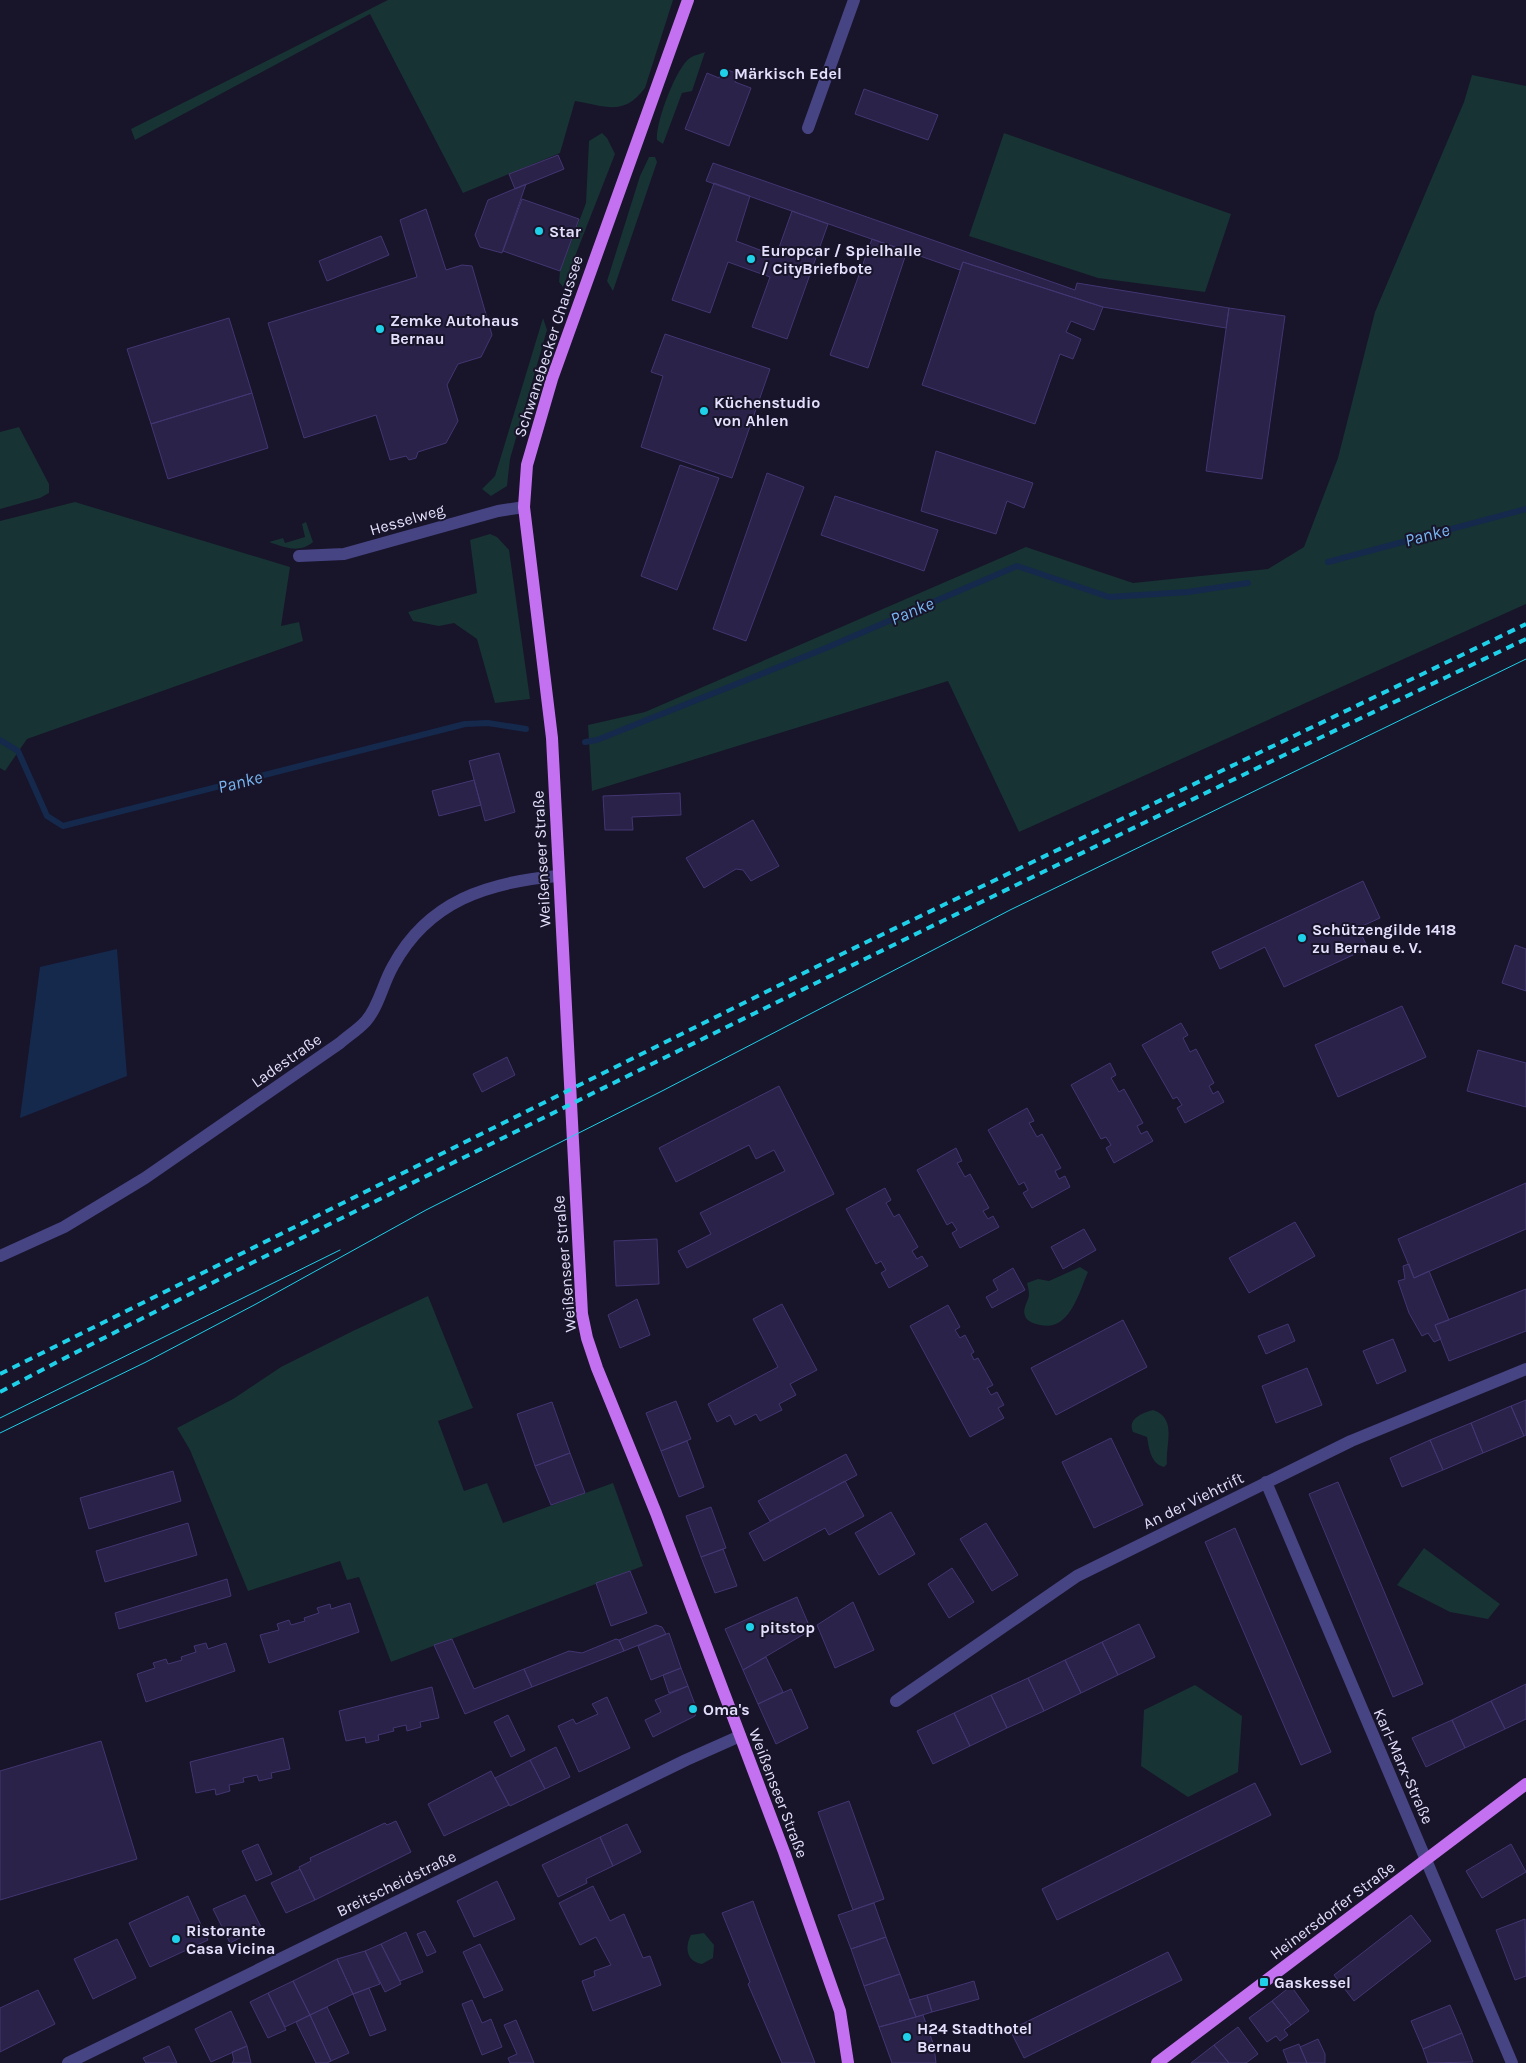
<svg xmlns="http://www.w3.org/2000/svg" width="1526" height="2063" viewBox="0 0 1526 2063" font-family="Karla,sans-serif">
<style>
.green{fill:#173333}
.water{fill:#15294d}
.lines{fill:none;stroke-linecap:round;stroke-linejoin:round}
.stream{stroke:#15294d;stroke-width:6}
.building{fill:#2a2249;stroke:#433672}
.minor{stroke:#474484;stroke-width:12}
.major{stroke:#c471f1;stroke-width:12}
.tram{stroke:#1ed1e9;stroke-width:1}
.rail{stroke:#1ed1e9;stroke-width:4;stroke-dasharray:8 6;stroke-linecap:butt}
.poi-dot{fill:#1ed1e9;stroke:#18142a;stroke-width:2}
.labels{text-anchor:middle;stroke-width:4;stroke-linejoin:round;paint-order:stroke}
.poi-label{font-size:16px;font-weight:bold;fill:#e3dffc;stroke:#18142a;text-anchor:start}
.street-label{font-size:16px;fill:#e3dffc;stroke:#18142a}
.water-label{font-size:18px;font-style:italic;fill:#78b7f2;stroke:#18142a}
</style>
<rect width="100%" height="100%" fill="#18142a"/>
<!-- green -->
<path class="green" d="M 388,0 L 673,0 L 645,88 C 623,117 606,106 575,101 L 560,153 L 463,193 L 370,14 L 135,140 L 131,129 Z
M 705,52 L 692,91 L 682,93 L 663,144 L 657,140 C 655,124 676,67 690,58 C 694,55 701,54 705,52 Z
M 1472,75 L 1526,86 L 1526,604 L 1019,832 L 948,681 L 592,791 L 588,725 L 645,712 L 1026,547 L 1133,583 L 1268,569 L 1304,547 L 1338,458 L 1375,312 L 1464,102 Z
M 602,133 L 607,138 L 615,154 L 563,287 L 559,282 L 560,271 L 586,203 L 589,141 Z
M 1004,133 L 1231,214 L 1205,292 L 1098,278 L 969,236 Z
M 649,157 L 655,157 L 657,162 L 613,291 L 607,281 L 640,176 Z
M 543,318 L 547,330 L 510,459 L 507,486 L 491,496 L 482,489 L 495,476 Z
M 19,427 L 49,484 L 49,493 L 40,498 L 0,509 L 0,432 Z
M 75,502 L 290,567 L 281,626 L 299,622 L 303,641 L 27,739 L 5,771 L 0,768 L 0,521 Z
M 306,522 L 313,542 C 299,554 284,547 269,542 L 283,538 L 285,543 L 305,537 L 302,524 Z
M 490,534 L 497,537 L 509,550 L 530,699 L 495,703 L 477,639 L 454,623 L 439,626 L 413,621 L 408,612 L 477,593 L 470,540 Z
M 1080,1267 L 1088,1272 C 1079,1292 1070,1332 1040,1325 C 1035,1324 1029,1322 1026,1318 C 1021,1309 1028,1303 1029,1295 C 1029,1291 1028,1287 1027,1283 L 1038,1279 L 1049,1281 Z
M 428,1296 L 473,1408 L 438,1421 L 464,1491 L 487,1483 L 503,1523 L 613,1483 L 643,1566 L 391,1662 L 359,1577 L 347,1580 L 340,1561 L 248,1591 L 190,1450 L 177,1428 L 233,1399 L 281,1367 L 355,1330 Z
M 1153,1410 C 1178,1418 1165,1445 1167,1464 L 1164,1467 C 1151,1464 1149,1449 1147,1437 L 1133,1432 C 1127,1419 1142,1413 1153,1410 Z
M 1424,1548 L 1500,1604 L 1488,1619 L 1450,1612 L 1397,1585 Z
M 1195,1685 L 1242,1716 L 1238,1772 L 1188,1797 L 1141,1766 L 1144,1710 Z
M 704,1933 L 714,1945 L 713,1958 L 702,1964 C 687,1962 684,1948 691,1935 Z"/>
<!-- water -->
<path class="water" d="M 117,949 L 127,1076 L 20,1118 L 40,967 Z"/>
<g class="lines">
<!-- stream -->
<path class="stream" d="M 1328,562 L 1526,509
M 0,740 L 18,751 L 47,816 L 63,826 L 465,724 L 488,723 L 526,729
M 585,742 L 597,740 L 826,648 L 1017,566 L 1109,597 L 1188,592 L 1248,583"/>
</g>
<!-- building -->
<path class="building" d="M 723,68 L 738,74 L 735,82 L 751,88 L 729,146 L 685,129 L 707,73 L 719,78 Z
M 864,89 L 938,115 L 928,140 L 855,114 Z
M 558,155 L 564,169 L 515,189 L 509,174 Z
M 713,163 L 1075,290 L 1077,283 L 1229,308 L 1226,328 L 1103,307 L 963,262 L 960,270 L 706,181 Z
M 714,183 L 750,196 L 736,241 L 776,256 L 792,211 L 828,224 L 787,339 L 752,327 L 770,277 L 728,262 L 710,313 L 672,300 Z
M 526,184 L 502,253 L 480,247 L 475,235 L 488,200 Z
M 522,199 L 579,219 L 560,271 L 503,251 Z
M 426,209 L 446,270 L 462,265 L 472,266 L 492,335 L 481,357 L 458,364 L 447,385 L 458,421 L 446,443 L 418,452 L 416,458 L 409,460 L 406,456 L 390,460 L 376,415 L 304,438 L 268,323 L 417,277 L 400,220 Z
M 381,236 L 389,255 L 327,281 L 319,261 Z
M 872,239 L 907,251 L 868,368 L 830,355 Z
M 963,262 L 1103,307 L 1094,330 L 1071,321 L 1066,332 L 1081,339 L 1073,359 L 1060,354 L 1035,424 L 922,385 Z
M 1229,308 L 1285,316 L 1262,479 L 1206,471 Z
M 229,318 L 252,393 L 151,424 L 127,349 Z
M 665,334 L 770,369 L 732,478 L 641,447 L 663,376 L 651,372 Z
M 252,393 L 268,448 L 168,479 L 151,424 Z
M 936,451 L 1033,483 L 1024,508 L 1007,501 L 996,534 L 921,511 Z
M 680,465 L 719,478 L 677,590 L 641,576 Z
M 767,473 L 804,487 L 746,641 L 713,629 Z
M 835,496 L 938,530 L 924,571 L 821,535 Z
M 499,753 L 515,812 L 485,821 L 469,761 Z
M 474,780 L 481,805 L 439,816 L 432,791 Z
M 680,793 L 681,815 L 632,817 L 633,830 L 605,830 L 603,796 Z
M 753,820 L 779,866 L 751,881 L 743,870 L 736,869 L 704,888 L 686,858 Z
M 1363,881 L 1380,918 L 1358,928 L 1368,948 L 1284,987 L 1265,947 L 1220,969 L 1212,952 Z
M 1515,945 L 1526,949 L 1526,991 L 1502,983 Z
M 1402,1006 L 1426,1057 L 1338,1097 L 1315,1045 Z
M 1181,1023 L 1188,1035 L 1183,1038 L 1190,1052 L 1196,1049 L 1214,1083 L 1209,1086 L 1213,1094 L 1218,1091 L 1224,1102 L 1185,1123 L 1177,1108 L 1182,1105 L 1177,1097 L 1173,1099 L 1142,1045 Z
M 1478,1050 L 1526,1063 L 1526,1107 L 1467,1091 Z
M 507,1057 L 515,1075 L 482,1092 L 473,1074 Z
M 1110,1063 L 1116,1075 L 1111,1078 L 1119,1092 L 1124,1089 L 1143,1123 L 1137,1126 L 1141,1134 L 1147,1131 L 1153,1141 L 1114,1163 L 1106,1148 L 1111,1145 L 1106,1137 L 1101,1139 L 1071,1085 Z
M 779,1086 L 834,1194 L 687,1268 L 678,1251 L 711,1234 L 700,1213 L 785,1171 L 774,1150 L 756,1159 L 749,1145 L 676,1182 L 659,1148 Z
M 1027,1108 L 1034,1121 L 1029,1123 L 1037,1137 L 1042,1134 L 1061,1168 L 1055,1171 L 1059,1179 L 1065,1176 L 1070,1187 L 1032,1208 L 1023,1193 L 1028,1190 L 1024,1182 L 1019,1185 L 988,1130 Z
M 956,1148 L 962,1161 L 957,1163 L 965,1177 L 970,1174 L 989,1208 L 983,1211 L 988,1219 L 993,1216 L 999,1227 L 960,1248 L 952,1233 L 957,1230 L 952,1222 L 947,1225 L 917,1170 Z
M 1526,1183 L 1526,1229 L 1414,1278 L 1398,1239 Z
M 885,1188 L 891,1200 L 886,1203 L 894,1217 L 899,1214 L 918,1247 L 912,1251 L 917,1259 L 922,1256 L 928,1266 L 889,1288 L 881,1273 L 886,1270 L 881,1261 L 876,1264 L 846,1209 Z
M 1295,1222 L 1315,1256 L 1249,1293 L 1229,1258 Z
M 1084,1229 L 1096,1250 L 1063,1269 L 1051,1247 Z
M 657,1239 L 659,1284 L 616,1286 L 614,1241 Z
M 1409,1264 L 1414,1278 L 1429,1271 L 1449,1320 L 1435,1325 L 1441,1339 L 1434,1342 L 1428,1333 L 1422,1336 L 1409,1313 L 1398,1281 L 1405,1279 L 1403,1266 Z
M 1013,1268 L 1025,1290 L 992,1308 L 986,1297 L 998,1290 L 993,1280 Z
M 1526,1289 L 1526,1331 L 1449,1361 L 1435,1325 Z
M 637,1299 L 650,1335 L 620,1348 L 608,1315 Z
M 782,1304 L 817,1370 L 790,1384 L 796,1395 L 779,1404 L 782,1410 L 760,1421 L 756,1414 L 735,1425 L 730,1415 L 717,1422 L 708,1404 L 778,1367 L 753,1319 Z
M 948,1305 L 960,1327 L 955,1330 L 960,1338 L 965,1335 L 974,1352 L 971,1354 L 974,1360 L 978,1358 L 993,1385 L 987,1388 L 991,1395 L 997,1392 L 1004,1405 L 998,1408 L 1004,1418 L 970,1437 L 910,1326 Z
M 1123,1320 L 1147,1367 L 1056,1415 L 1031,1368 Z
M 1288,1324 L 1295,1341 L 1266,1354 L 1258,1336 Z
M 1393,1339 L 1406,1371 L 1377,1384 L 1363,1351 Z
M 1307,1368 L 1322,1405 L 1276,1423 L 1262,1386 Z
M 1526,1400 L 1526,1435 L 1524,1436 L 1511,1406 Z
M 676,1401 L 691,1439 L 661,1451 L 646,1413 Z
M 552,1402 L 570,1453 L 535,1466 L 517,1414 Z
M 1511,1406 L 1524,1436 L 1483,1453 L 1471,1423 Z
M 1471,1423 L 1483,1453 L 1443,1470 L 1430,1440 Z
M 1111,1438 L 1143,1505 L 1094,1528 L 1062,1462 Z
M 1430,1440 L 1443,1470 L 1402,1487 L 1390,1458 Z
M 687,1441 L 704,1487 L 679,1497 L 661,1451 Z
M 570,1453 L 585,1493 L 551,1505 L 535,1466 Z
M 846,1454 L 857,1475 L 770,1521 L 758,1501 Z
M 173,1471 L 181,1501 L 89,1529 L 80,1498 Z
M 845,1481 L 864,1516 L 829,1535 L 825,1528 L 764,1561 L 749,1533 Z
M 1338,1482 L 1423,1684 L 1393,1697 L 1309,1494 Z
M 711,1507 L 726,1548 L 701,1557 L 686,1516 Z
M 891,1512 L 915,1554 L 879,1575 L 855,1533 Z
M 188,1523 L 197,1555 L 105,1582 L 96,1551 Z
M 986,1523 L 1018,1575 L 992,1591 L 960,1539 Z
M 1235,1528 L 1331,1752 L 1301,1765 L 1205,1542 Z
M 723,1549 L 737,1586 L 715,1593 L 701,1557 Z
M 952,1568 L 974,1602 L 949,1618 L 928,1584 Z
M 630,1571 L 647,1613 L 611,1626 L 596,1583 Z
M 227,1579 L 231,1596 L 119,1629 L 115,1613 Z
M 797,1597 L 811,1630 L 743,1670 L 725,1629 Z
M 853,1602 L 874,1650 L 835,1668 L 817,1625 Z
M 350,1603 L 359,1632 L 269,1663 L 260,1635 L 279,1630 L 277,1624 L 289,1620 L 291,1625 L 305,1621 L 304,1618 L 319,1613 L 317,1608 L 330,1604 L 331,1609 Z
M 1139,1624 L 1155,1657 L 1118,1675 L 1102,1642 Z
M 656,1625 L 662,1627 L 666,1634 L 624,1651 L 619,1640 Z
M 669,1633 L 681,1668 L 651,1680 L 638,1646 Z
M 452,1639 L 474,1689 L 524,1669 L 532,1687 L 465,1714 L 434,1645 Z
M 616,1639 L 619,1640 L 624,1651 L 532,1687 L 524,1669 L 569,1651 L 582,1653 Z
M 1102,1642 L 1118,1675 L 1081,1693 L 1065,1660 Z
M 206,1643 L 208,1649 L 226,1643 L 235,1671 L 146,1702 L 137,1674 L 155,1668 L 153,1663 L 166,1659 L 168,1664 L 182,1660 L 181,1657 L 196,1652 L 194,1646 Z
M 766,1657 L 783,1692 L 758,1704 L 743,1670 Z
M 1065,1660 L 1081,1693 L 1044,1711 L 1028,1678 Z
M 681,1668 L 688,1686 L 669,1693 L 663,1675 Z
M 1028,1678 L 1044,1711 L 1007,1728 L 991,1695 Z
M 1526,1684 L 1526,1719 L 1505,1729 L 1491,1701 Z
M 688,1686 L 697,1710 L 695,1716 L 653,1737 L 645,1720 L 661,1712 L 655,1700 Z
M 432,1687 L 439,1718 L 420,1722 L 421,1727 L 407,1731 L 406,1725 L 393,1728 L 394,1731 L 378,1735 L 379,1740 L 366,1743 L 365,1737 L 346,1741 L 339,1711 Z
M 791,1689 L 808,1728 L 776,1744 L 758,1704 Z
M 991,1695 L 1007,1728 L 970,1746 L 954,1713 Z
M 607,1697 L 630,1748 L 579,1772 L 558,1726 L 573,1719 L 576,1724 L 598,1714 L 592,1704 Z
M 1491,1701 L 1505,1729 L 1465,1748 L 1452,1720 Z
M 954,1713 L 970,1746 L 933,1764 L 917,1731 Z
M 508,1715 L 525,1750 L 511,1757 L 494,1722 Z
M 1452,1720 L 1465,1748 L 1426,1767 L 1412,1738 Z
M 283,1738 L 290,1769 L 271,1773 L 272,1778 L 259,1781 L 257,1775 L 243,1778 L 244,1782 L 229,1785 L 230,1791 L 216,1795 L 215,1789 L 196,1793 L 190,1762 Z
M 101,1741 L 137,1859 L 0,1900 L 0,1771 Z
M 556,1747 L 570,1777 L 545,1789 L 530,1760 Z
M 530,1760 L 545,1789 L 510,1806 L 495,1778 Z
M 491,1771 L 509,1805 L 444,1836 L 428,1804 Z
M 1255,1783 L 1271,1815 L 1057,1920 L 1042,1889 Z
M 849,1801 L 884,1899 L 853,1910 L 818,1812 Z
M 396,1821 L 411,1852 L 315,1900 L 299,1867 L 311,1861 L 310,1858 L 385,1823 L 387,1825 Z
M 627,1824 L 641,1852 L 613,1866 L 600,1837 Z
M 600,1837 L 613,1866 L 586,1879 L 587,1883 L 558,1897 L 542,1865 Z
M 258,1844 L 272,1874 L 256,1881 L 242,1851 Z
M 1511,1844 L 1526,1872 L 1482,1898 L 1466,1871 Z
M 300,1869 L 315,1900 L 286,1913 L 271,1883 Z
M 497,1881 L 515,1919 L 474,1937 L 457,1901 Z
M 593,1886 L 610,1921 L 624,1914 L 643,1958 L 650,1956 L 661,1985 L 593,2011 L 582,1981 L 595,1976 L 594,1971 L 611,1965 L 596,1937 L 580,1945 L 559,1903 Z
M 245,1895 L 261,1927 L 230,1943 L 213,1909 Z
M 188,1896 L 208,1940 L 150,1967 L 129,1923 Z
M 753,1901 L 761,1923 L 815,2063 L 782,2063 L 748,1984 L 750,1982 L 722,1913 Z
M 874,1903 L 886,1937 L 851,1949 L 838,1915 Z
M 1411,1915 L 1431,1941 L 1354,2001 L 1334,1975 Z
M 1525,1919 L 1526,1976 L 1515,1980 L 1496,1930 Z
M 425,1931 L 436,1952 L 427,1956 L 417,1934 Z
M 406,1932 L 423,1972 L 400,1981 L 381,1944 Z
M 886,1937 L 900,1974 L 864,1986 L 851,1949 Z
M 117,1939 L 136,1978 L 93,1999 L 74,1959 Z
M 381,1944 L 401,1984 L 385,1992 L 365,1951 Z
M 480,1944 L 503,1990 L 484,1998 L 463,1952 Z
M 365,1951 L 380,1984 L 353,1994 L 337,1959 Z
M 1168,1952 L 1182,1980 L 1024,2058 L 1010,2030 Z
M 337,1959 L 353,1994 L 310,2015 L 293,1981 Z
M 900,1974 L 916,2017 L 879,2027 L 864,1986 Z
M 293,1981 L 310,2015 L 285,2027 L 268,1993 Z
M 974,1981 L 979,1999 L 932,2012 L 927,1995 Z
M 1291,1986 L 1309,2011 L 1291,2025 L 1272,2001 Z
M 369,1988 L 386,2030 L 370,2036 L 353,1994 Z
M 38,1990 L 55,2024 L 0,2052 L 0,2008 Z
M 268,1993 L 286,2030 L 268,2038 L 250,2002 Z
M 927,1995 L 932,2012 L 916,2017 L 909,2000 Z
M 472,2000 L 482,2023 L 491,2019 L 502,2047 L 482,2055 L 462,2004 Z
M 1272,2001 L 1291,2025 L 1284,2030 L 1288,2035 L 1280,2041 L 1276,2036 L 1267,2042 L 1249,2018 Z
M 1450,2005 L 1462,2033 L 1423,2049 L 1411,2021 Z
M 327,2007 L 349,2053 L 331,2061 L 310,2015 Z
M 231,2011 L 247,2046 L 211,2062 L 195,2029 Z
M 310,2015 L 331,2061 L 327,2063 L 316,2063 L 296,2022 Z
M 923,2015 L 934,2046 L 936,2063 L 892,2063 L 879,2027 Z
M 516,2020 L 534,2063 L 510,2063 L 508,2058 L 517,2054 L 504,2025 Z
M 1238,2027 L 1258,2054 L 1246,2063 L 1229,2063 L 1214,2045 Z
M 1462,2033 L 1473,2062 L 1428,2063 L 1423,2049 Z
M 1318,2039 L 1325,2054 L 1325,2063 L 1307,2063 L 1300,2047 Z
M 1299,2044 L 1307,2063 L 1288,2063 L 1283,2050 Z
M 1214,2045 L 1229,2063 L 1191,2063 Z
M 169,2046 L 177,2063 L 146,2063 L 143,2058 Z
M 247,2046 L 251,2063 L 232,2063 L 234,2060 L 232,2052 Z"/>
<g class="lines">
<!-- minor -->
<path class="minor" d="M 808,128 L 854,0
M 299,556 L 344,554 L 498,511 L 524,507
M 0,1256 L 64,1227 L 145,1178 L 340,1043 C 348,1036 359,1029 366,1021 C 379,1006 383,983 393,966 C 428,901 488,882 558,876
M 1266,1482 L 1512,2063
M 896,1701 L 1077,1576 L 1351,1441 L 1526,1369
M 68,2063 L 686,1760 L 740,1736"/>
<!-- major -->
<path class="major" d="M 688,0 L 552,379 L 527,465 L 524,507 L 552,738 L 582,1314 L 587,1338 L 597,1368 L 656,1513 L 784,1852 L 840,2011 L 848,2063
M 1157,2063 L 1526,1784"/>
<!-- tram -->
<path class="tram" d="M 0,1418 L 340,1250
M 0,1433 L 146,1362 L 256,1304 L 426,1210 L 662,1091 L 1010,910 L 1526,659"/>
<!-- rail -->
<path class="rail" d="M 0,1374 L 848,951 L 1526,624
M 0,1392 C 169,1303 340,1219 511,1134 C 848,966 1187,801 1526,639"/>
</g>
<!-- markers -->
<g class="poi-dot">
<circle cx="724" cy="73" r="5"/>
<circle cx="539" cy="231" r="5"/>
<circle cx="751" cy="259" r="5"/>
<circle cx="380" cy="329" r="5"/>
<circle cx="704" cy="411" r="5"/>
<circle cx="1302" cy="938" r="5"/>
<circle cx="750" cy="1627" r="5"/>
<circle cx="693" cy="1709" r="5"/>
<circle cx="176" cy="1939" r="5"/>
<rect x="1259" y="1977" width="10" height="10" rx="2.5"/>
<circle cx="907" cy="2037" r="5"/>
</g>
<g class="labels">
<!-- poi labels -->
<g class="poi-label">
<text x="734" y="79">Märkisch Edel</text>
<text x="549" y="237">Star</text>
<text x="761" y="256">Europcar / Spielhalle<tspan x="761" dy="18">/ CityBriefbote</tspan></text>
<text x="390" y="326">Zemke Autohaus<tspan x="390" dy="18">Bernau</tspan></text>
<text x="714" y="408">Küchenstudio<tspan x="714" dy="18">von Ahlen</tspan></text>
<text x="1312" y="935">Schützengilde 1418<tspan x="1312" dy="18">zu Bernau e. V.</tspan></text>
<text x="760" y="1633">pitstop</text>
<text x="703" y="1715">Oma's</text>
<text x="186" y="1936">Ristorante<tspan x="186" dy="18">Casa Vicina</tspan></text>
<text x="1274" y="1988">Gaskessel</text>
<text x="917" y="2034">H24 Stadthotel<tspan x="917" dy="18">Bernau</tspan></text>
</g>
<!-- street labels -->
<g class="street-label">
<text transform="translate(548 346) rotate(-72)" y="6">Schwanebecker Chaussee</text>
<text transform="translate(407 519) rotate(-16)" y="6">Hesselweg</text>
<text transform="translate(541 859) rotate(-93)" y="6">Weißenseer Straße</text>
<text transform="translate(286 1060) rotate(-35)" y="6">Ladestraße</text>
<text transform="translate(564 1264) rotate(-95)" y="6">Weißenseer Straße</text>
<text transform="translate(1193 1500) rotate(-26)" y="6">An der Viehtrift</text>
<text transform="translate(1404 1766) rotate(66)" y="6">Karl-Marx-Straße</text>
<text transform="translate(779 1793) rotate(69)" y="6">Weißenseer Straße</text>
<text transform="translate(396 1883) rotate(-26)" y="6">Breitscheidstraße</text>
<text transform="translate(1332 1910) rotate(-37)" y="6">Heinersdorfer Straße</text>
</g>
<!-- water labels -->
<g class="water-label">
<text transform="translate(1427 535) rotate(-15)" y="6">Panke</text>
<text transform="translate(912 611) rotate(-23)" y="6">Panke</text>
<text transform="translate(240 782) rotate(-14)" y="6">Panke</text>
</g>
</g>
</svg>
